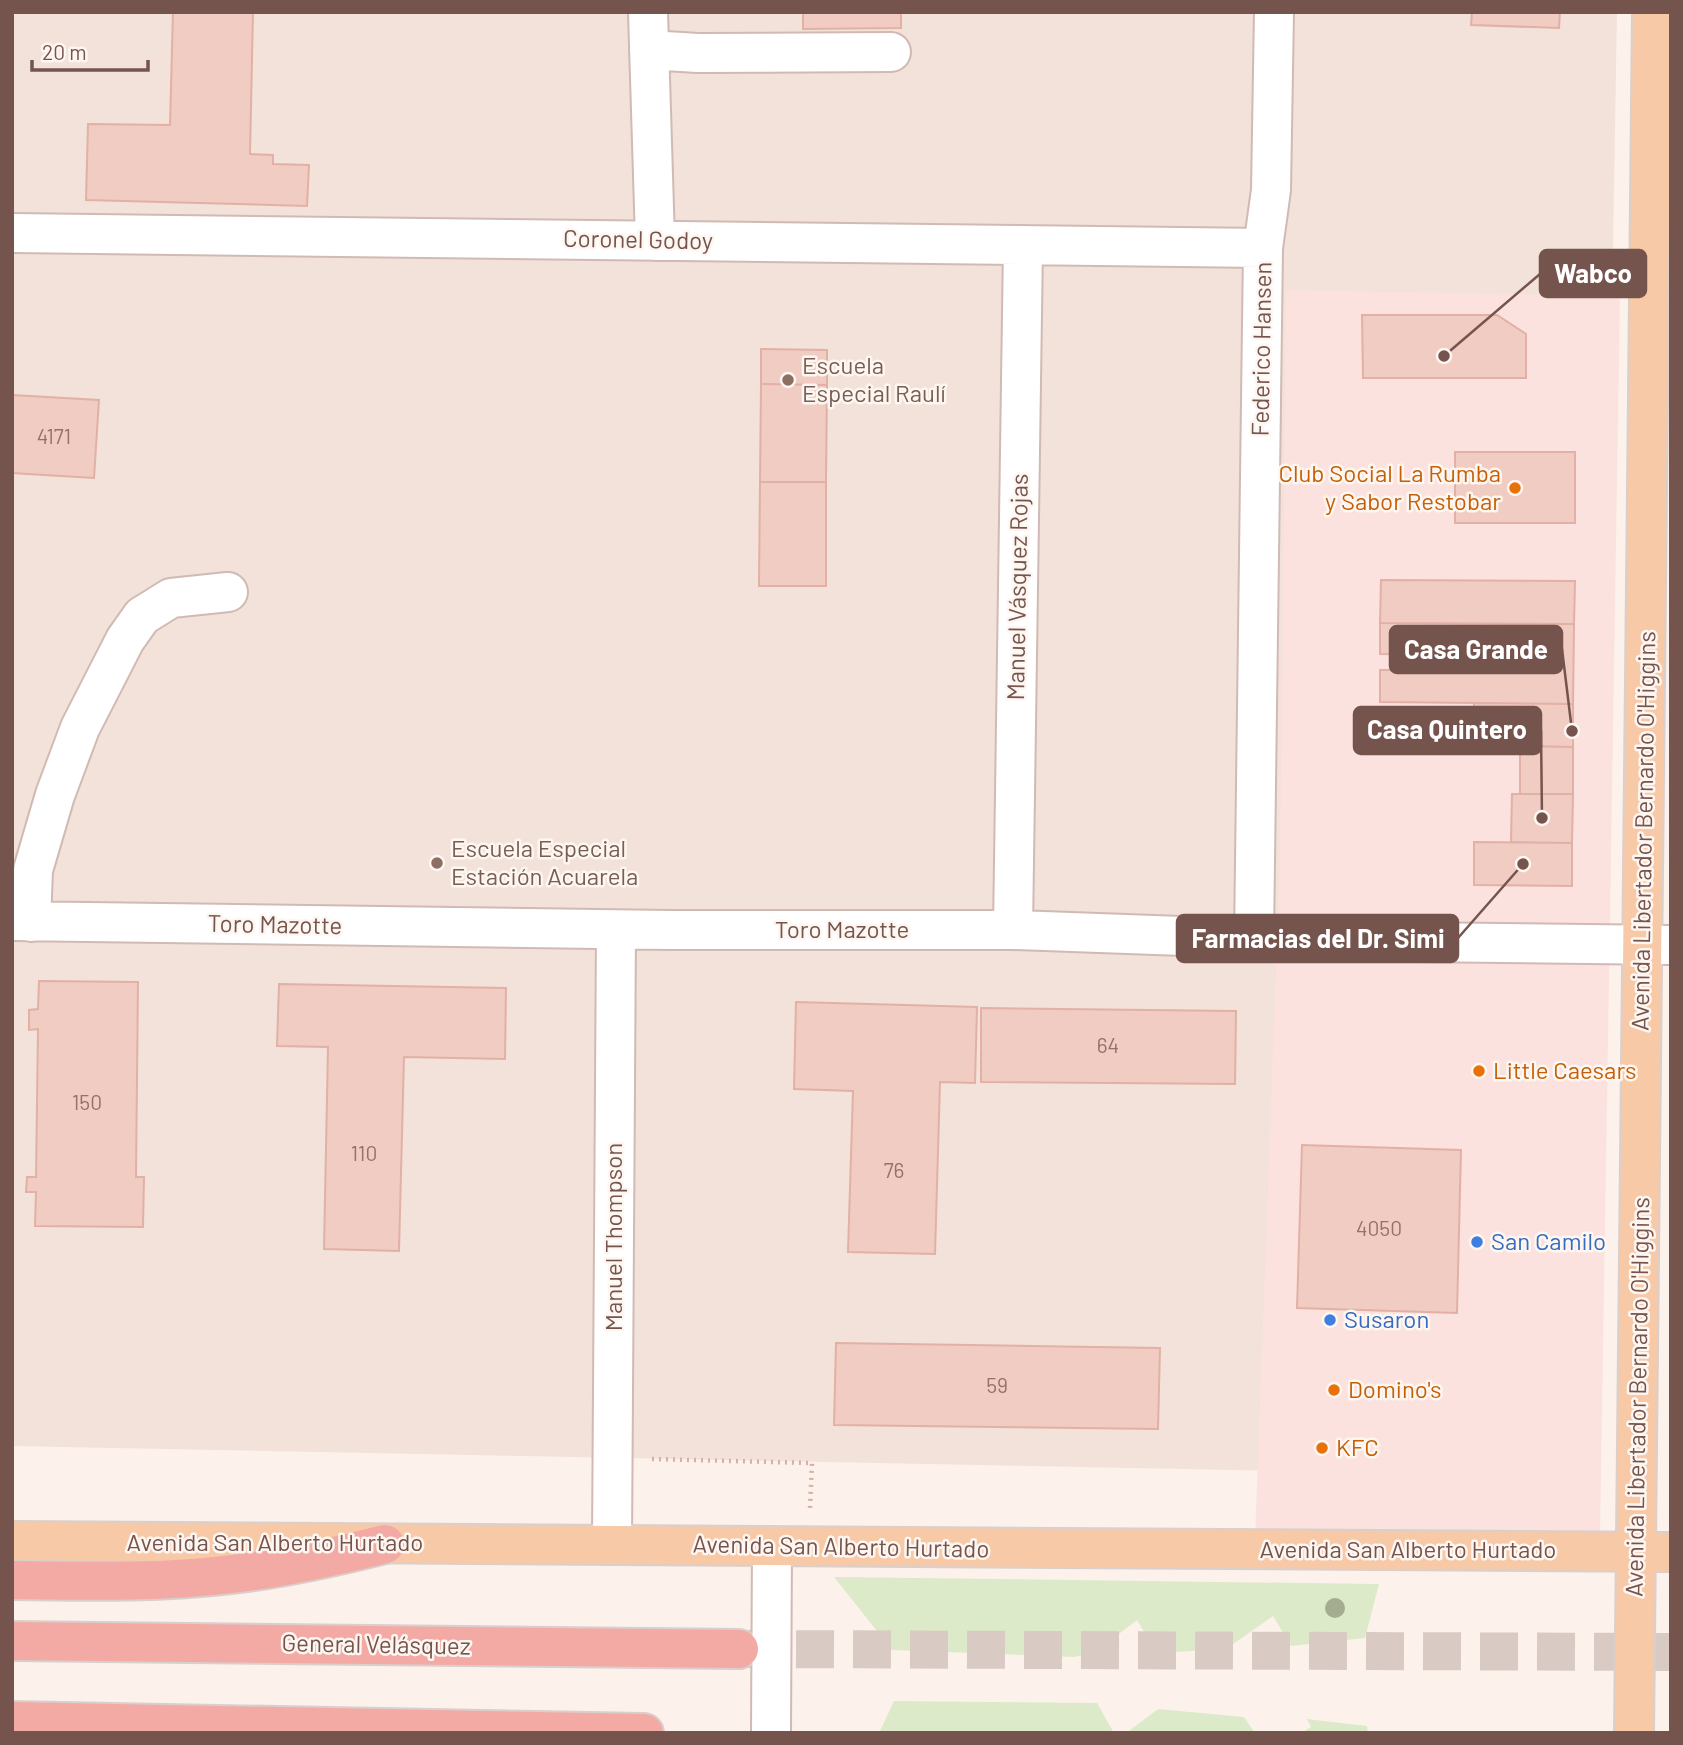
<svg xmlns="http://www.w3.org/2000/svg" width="1683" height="1745" viewBox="0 0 1683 1745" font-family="Barlow,sans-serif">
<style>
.residential{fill:#f3e2d9}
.commercial{fill:#fbe2df}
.green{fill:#ddeac9}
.building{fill:#f0ccc3;stroke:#e2b0a4;stroke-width:2}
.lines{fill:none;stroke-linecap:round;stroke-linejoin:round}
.highway-tunnel{stroke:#dacac4;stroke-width:38;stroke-dasharray:38 19;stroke-linecap:butt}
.minor-casing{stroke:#d0bab3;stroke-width:42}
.major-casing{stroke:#d9cfcd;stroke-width:42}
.highway-casing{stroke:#d9cfcd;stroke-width:42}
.path{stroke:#d6afa6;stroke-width:4.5;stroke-dasharray:2 5;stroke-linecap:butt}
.minor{stroke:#fff;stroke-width:38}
.major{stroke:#f7c9a7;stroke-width:38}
.highway{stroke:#f3aaa5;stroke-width:38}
.tree{fill:#a4ad8f}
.education-dot{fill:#8d6e63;stroke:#fef6f1;stroke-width:2.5}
.food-dot{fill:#e8710a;stroke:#fef6f1;stroke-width:2.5}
.shop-dot{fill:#3f7fe0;stroke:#fef6f1;stroke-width:2.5}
.labels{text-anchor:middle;stroke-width:5;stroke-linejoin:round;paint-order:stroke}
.number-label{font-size:21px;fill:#94726b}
.street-label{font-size:24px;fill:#76544e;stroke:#fef6f1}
.education-label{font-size:24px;fill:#785e54;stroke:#fef6f1;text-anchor:start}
.food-label{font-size:24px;fill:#c56008;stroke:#fef6f1;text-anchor:start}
.shop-label{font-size:24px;fill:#366cbe;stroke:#fef6f1;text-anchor:start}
.leader{fill:none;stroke:#76544e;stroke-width:2.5}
.callout-dot{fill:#76544e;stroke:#fef6f1;stroke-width:2.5}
.callout{fill:#76544e;stroke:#76544e;stroke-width:2.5}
.callout-label{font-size:26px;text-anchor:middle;font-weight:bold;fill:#fff}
</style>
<rect width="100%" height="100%" fill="#fcf2eb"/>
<!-- residential -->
<path class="residential" d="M 12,12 L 1617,12 L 1592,1477 L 12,1446 Z"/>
<!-- commercial -->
<path class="commercial" d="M 1286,290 L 1620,296 L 1600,1538 L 1255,1538 L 1280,860 Z"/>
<!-- green -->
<path class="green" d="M 834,1577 L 1379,1584 L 1365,1638 L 1291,1646 L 1273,1616 L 1226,1649 L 1157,1653 L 1137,1620 L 1098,1650 L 1075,1657 L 892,1650 Z
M 894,1701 L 1097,1703 L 1114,1733 L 879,1733 Z
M 1158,1709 L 1244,1717 L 1255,1733 L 1126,1733 Z
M 1307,1719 L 1367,1726 L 1368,1733 L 1301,1733 L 1311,1727 Z"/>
<!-- building -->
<path class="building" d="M 173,12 L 253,12 L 250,154 L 273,155 L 273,164 L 309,165 L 307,206 L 86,200 L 88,124 L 170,125 Z
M 803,12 L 901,12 L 901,28 L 803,29 Z
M 1472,12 L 1560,12 L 1559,28 L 1471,25 Z
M 1362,315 L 1497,315 L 1526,334 L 1526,378 L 1363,378 Z
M 761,349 L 827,350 L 827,385 L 761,384 Z
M 761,384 L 827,385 L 826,482 L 760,482 Z
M 12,395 L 99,400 L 94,478 L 12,473 Z
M 1455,452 L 1575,452 L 1575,523 L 1455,523 Z
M 760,482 L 826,482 L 826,586 L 759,586 Z
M 1381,580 L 1575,581 L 1574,624 L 1380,623 Z
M 1380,623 L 1516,624 L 1516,656 L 1380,654 Z
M 1516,624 L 1574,624 L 1573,704 L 1380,702 L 1380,670 L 1431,670 L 1431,655 L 1516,656 Z
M 1474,703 L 1573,704 L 1573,747 L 1474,745 Z
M 1520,746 L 1573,747 L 1573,794 L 1520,794 Z
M 1512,794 L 1573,794 L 1572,843 L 1511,842 Z
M 1474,842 L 1572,843 L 1572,886 L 1474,885 Z
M 39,981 L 138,982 L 136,1177 L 144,1177 L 143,1227 L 35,1226 L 36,1192 L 26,1192 L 27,1177 L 36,1177 L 38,1029 L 29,1030 L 29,1010 L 38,1009 Z
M 279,984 L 506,988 L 505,1059 L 404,1057 L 399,1251 L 324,1249 L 328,1047 L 277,1046 Z
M 796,1002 L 977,1007 L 975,1083 L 940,1082 L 935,1254 L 848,1252 L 853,1091 L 794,1089 Z
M 981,1008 L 1236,1011 L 1235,1084 L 981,1082 Z
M 1302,1145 L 1461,1150 L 1457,1313 L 1297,1308 Z
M 836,1343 L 1160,1348 L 1158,1429 L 834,1425 Z"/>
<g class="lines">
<!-- highway-tunnel -->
<path class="highway-tunnel" d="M 739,1649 L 1671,1652"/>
<defs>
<path id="minor" d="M 648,12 L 655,241
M 649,50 L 698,53 L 891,52
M 12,233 L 1263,248
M 12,921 L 670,930 L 1013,930 L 1322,941 L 1671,945
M 31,922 L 33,870 L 55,795 L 80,728 L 125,640 L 142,616 L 171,598 L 228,592
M 1013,930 L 1023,245
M 1254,939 L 1263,248 L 1271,190 L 1274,12
M 612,1545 L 616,930
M 771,1733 L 772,1546"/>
<path id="major" d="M 12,1541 L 1671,1552
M 1634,1733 L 1652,12"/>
<path id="highway" d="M 12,1580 C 86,1581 159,1583 232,1574 C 284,1568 334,1557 385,1544
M 12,1641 L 739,1649
M 12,1721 L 644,1733"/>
</defs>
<!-- minor casing -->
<use href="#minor" class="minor-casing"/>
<!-- major casing -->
<use href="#major" class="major-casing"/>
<!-- highway casing -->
<use href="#highway" class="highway-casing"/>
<!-- path -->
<path class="path" d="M 652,1459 L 812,1463 L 810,1508"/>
<!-- minor -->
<use href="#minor" class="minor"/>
<!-- major -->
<use href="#major" class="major"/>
<!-- highway -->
<use href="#highway" class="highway"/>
</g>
<!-- trees -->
<circle class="tree" cx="1335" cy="1608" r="10"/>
<!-- markers -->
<g class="education-dot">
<circle cx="788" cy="380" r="7"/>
<circle cx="437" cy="863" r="7"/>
</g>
<g class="food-dot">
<circle cx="1515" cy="488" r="7"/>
<circle cx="1479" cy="1071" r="7"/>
<circle cx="1334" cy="1390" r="7"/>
<circle cx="1322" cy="1448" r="7"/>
</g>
<g class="shop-dot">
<circle cx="1477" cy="1242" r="7"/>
<circle cx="1330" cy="1320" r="7"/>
</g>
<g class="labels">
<!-- number labels -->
<g class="number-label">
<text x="54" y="444">4171</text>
<text x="1108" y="1053">64</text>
<text x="87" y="1110">150</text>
<text x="364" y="1161">110</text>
<text x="894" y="1178">76</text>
<text x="1379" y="1236">4050</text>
<text x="997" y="1393">59</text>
</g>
<!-- street labels -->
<g class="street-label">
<text transform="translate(638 240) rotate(1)" y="8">Coronel Godoy</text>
<text transform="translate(1262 349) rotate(-89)" y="8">Federico Hansen</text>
<text transform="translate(1018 587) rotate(-89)" y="8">Manuel Vásquez Rojas</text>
<text transform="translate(1644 831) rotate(-89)" y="8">Avenida Libertador Bernardo O'Higgins</text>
<text transform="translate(275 925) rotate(1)" y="8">Toro Mazotte</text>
<text x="842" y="938">Toro Mazotte</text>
<text transform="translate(614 1237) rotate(-90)" y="8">Manuel Thompson</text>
<text transform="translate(1638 1397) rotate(-89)" y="8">Avenida Libertador Bernardo O'Higgins</text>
<text x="275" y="1551">Avenida San Alberto Hurtado</text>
<text transform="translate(841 1547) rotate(1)" y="8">Avenida San Alberto Hurtado</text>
<text x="1408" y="1558">Avenida San Alberto Hurtado</text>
<text transform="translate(376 1645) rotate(1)" y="8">General Velásquez</text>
</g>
<!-- education labels -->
<g class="education-label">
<text x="802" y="374">Escuela<tspan x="802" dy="28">Especial Raulí</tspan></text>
<text x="451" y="857">Escuela Especial<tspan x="451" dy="28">Estación Acuarela</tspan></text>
</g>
<!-- food labels -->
<g class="food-label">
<text x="1501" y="482" text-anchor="end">Club Social La Rumba<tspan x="1501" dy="28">y Sabor Restobar</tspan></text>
<text x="1493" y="1079">Little Caesars</text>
<text x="1348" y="1398">Domino's</text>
<text x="1336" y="1456">KFC</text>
</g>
<!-- shop labels -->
<g class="shop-label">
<text x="1491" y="1250">San Camilo</text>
<text x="1344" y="1328">Susaron</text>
</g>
</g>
<!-- callouts -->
<path class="leader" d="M1444 356L1540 274M1572 731L1562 649M1542 818L1541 730M1523 864L1458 938"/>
<g class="callout-dot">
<circle cx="1444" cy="356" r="7"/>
<circle cx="1572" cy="731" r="7"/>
<circle cx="1542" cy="818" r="7"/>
<circle cx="1523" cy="864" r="7"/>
</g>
<g class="callout">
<rect x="1540" y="250" width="106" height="47" rx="7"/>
<rect x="1390" y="626" width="172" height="47" rx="7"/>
<rect x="1354" y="707" width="187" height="47" rx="7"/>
<rect x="1177" y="915" width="281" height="47" rx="7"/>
</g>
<g class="callout-label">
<text x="1593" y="283">Wabco</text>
<text x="1476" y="659">Casa Grande</text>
<text x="1447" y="739">Casa Quintero</text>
<text x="1318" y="948">Farmacias del Dr. Simi</text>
</g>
<!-- border -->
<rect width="1683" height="1745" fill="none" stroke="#76544e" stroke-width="28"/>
<!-- scale -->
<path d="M32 60v10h116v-10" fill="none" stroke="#76544e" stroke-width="3.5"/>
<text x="42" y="60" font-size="21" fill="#76544e" stroke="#fef6f1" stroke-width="5" paint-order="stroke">20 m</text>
</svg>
